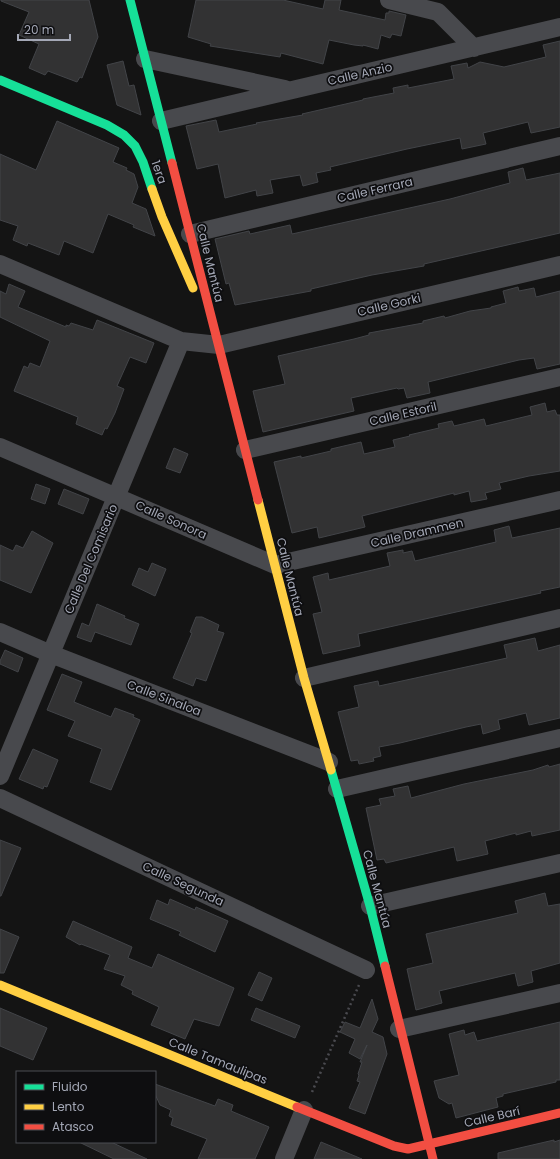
<svg xmlns="http://www.w3.org/2000/svg" width="560" height="1159" viewBox="0 0 560 1159" font-family="Poppins,sans-serif">
<style>
.building{fill:#323233;stroke:#424448}
.lines{fill:none;stroke-linecap:round;stroke-linejoin:round}
.path{stroke:#4a4a4f;stroke-width:2.5;stroke-dasharray:2 3;stroke-linecap:butt}
.street{stroke:#48494d;stroke-width:18}
.fast{stroke:#16e098;stroke-width:9}
.slow{stroke:#ffcf43;stroke-width:9}
.jam{stroke:#f24e42;stroke-width:9}
.labels{text-anchor:middle;stroke-width:3.5;stroke-linejoin:round;paint-order:stroke}
.street-label{font-size:12px;fill:#a4a8b6;stroke:#0e0e10}
</style>
<rect width="100%" height="100%" fill="#141414"/>
<!-- building -->
<path class="building" d="M 1,0 L 89,0 L 98,37 L 82,78 L 80,77 L 77,82 L 48,71 L 45,75 L 29,68 L 39,44 L 19,35 L 29,12 L 1,1 Z
M 196,0 L 283,0 L 323,9 L 325,0 L 341,0 L 339,10 L 385,20 L 386,13 L 389,13 L 389,11 L 406,15 L 401,36 L 392,34 L 390,38 L 381,35 L 378,49 L 363,45 L 363,46 L 354,45 L 329,40 L 323,64 L 281,53 L 280,57 L 210,46 L 211,44 L 188,37 Z
M 560,41 L 560,127 L 531,133 L 528,122 L 483,133 L 486,144 L 462,149 L 460,138 L 407,149 L 330,167 L 331,170 L 316,173 L 318,182 L 303,186 L 300,175 L 270,180 L 273,193 L 257,196 L 256,190 L 225,198 L 218,164 L 197,169 L 186,126 L 216,120 L 219,132 L 257,124 L 256,123 L 303,115 L 302,114 L 363,100 L 363,99 L 394,93 L 393,88 L 408,85 L 408,88 L 454,79 L 451,66 L 467,63 L 468,68 L 480,62 L 504,67 L 546,57 L 543,45 Z
M 123,61 L 129,86 L 134,85 L 141,115 L 117,105 L 107,65 Z
M 57,121 L 119,148 L 113,162 L 127,168 L 126,170 L 134,174 L 138,187 L 132,203 L 146,209 L 155,236 L 133,227 L 134,225 L 108,214 L 93,253 L 64,241 L 59,255 L 28,243 L 27,246 L 13,240 L 18,226 L 0,220 L 0,154 L 36,170 Z
M 523,168 L 526,180 L 560,173 L 560,233 L 424,264 L 424,266 L 372,275 L 311,289 L 311,291 L 235,305 L 229,283 L 226,284 L 215,239 L 249,231 L 250,234 L 290,225 L 292,234 L 450,199 L 510,183 L 508,172 Z
M 9,284 L 25,291 L 18,307 L 66,327 L 66,325 L 69,326 L 71,323 L 93,330 L 97,320 L 154,343 L 146,363 L 130,357 L 117,386 L 124,389 L 115,413 L 107,429 L 105,428 L 102,435 L 76,424 L 78,417 L 14,391 L 24,366 L 28,368 L 30,363 L 40,367 L 50,341 L 0,317 L 0,291 L 6,294 Z
M 518,287 L 519,291 L 534,288 L 536,297 L 560,291 L 560,364 L 537,369 L 534,358 L 519,360 L 428,382 L 430,393 L 407,398 L 404,388 L 398,389 L 397,388 L 351,398 L 354,411 L 263,432 L 253,391 L 285,384 L 278,356 L 354,339 L 369,335 L 369,333 L 423,323 L 423,321 L 444,316 L 445,318 L 470,311 L 491,308 L 491,307 L 506,303 L 503,291 Z
M 545,403 L 547,412 L 555,410 L 557,415 L 560,415 L 560,471 L 529,476 L 499,483 L 501,489 L 485,493 L 487,499 L 471,502 L 469,491 L 454,495 L 454,493 L 362,516 L 365,527 L 319,538 L 317,527 L 292,533 L 274,462 L 301,456 L 301,458 L 331,451 L 331,449 L 361,442 L 364,454 L 395,447 L 393,440 L 410,436 L 409,435 L 439,428 L 438,424 L 452,421 L 454,426 L 484,419 L 486,426 L 532,415 L 530,407 Z
M 174,448 L 188,454 L 180,473 L 166,468 Z
M 36,484 L 50,489 L 45,504 L 31,499 Z
M 64,489 L 89,499 L 83,514 L 58,504 Z
M 509,526 L 512,538 L 560,528 L 560,587 L 540,591 L 541,593 L 358,634 L 360,646 L 323,654 L 313,614 L 322,612 L 313,577 L 328,573 L 329,580 L 390,566 L 387,553 L 403,550 L 403,553 L 412,551 L 415,561 L 496,542 L 494,530 Z
M 32,531 L 53,543 L 31,593 L 0,580 L 0,545 L 13,551 L 16,545 L 23,548 Z
M 152,563 L 166,569 L 155,596 L 132,585 L 139,568 L 148,572 Z
M 97,604 L 125,616 L 124,618 L 139,624 L 131,645 L 95,632 L 91,642 L 77,637 L 82,623 L 89,626 Z
M 196,617 L 202,617 L 219,625 L 217,631 L 224,633 L 206,681 L 196,678 L 193,686 L 173,678 L 192,633 L 190,632 Z
M 535,638 L 538,651 L 560,645 L 560,718 L 529,725 L 526,713 L 498,720 L 500,729 L 483,734 L 481,724 L 466,727 L 400,743 L 379,747 L 381,756 L 373,758 L 374,761 L 359,764 L 358,760 L 351,761 L 338,712 L 359,707 L 354,686 L 378,681 L 379,686 L 507,658 L 504,645 Z
M 5,650 L 23,658 L 18,672 L 0,664 L 0,661 Z
M 62,674 L 82,682 L 74,702 L 111,717 L 115,708 L 134,715 L 133,717 L 140,720 L 111,790 L 90,782 L 102,749 L 68,736 L 75,721 L 47,710 Z
M 33,749 L 58,760 L 47,787 L 44,786 L 43,789 L 19,779 Z
M 560,764 L 560,830 L 532,836 L 531,831 L 516,835 L 516,833 L 485,841 L 488,854 L 457,861 L 454,847 L 386,863 L 384,859 L 377,860 L 366,808 L 381,805 L 379,799 L 395,796 L 393,789 L 408,786 L 411,798 L 464,784 L 533,770 L 548,765 L 549,767 Z
M 0,840 L 21,848 L 1,896 L 0,896 Z
M 545,893 L 548,906 L 560,904 L 560,963 L 531,971 L 533,982 L 518,986 L 515,973 L 439,991 L 442,1003 L 416,1010 L 407,969 L 433,963 L 426,934 L 518,913 L 515,901 Z
M 170,899 L 195,910 L 196,907 L 228,921 L 215,952 L 179,935 L 181,932 L 150,919 L 157,900 L 168,905 Z
M 73,921 L 132,947 L 128,958 L 152,968 L 158,954 L 234,988 L 219,1026 L 194,1019 L 185,1039 L 151,1025 L 159,1007 L 132,994 L 133,991 L 121,985 L 125,976 L 104,969 L 110,955 L 81,944 L 80,945 L 66,937 Z
M 0,929 L 19,937 L 4,973 L 0,973 Z
M 259,972 L 272,978 L 262,1001 L 248,995 Z
M 372,999 L 378,1019 L 372,1032 L 383,1037 L 387,1054 L 365,1114 L 349,1108 L 360,1082 L 357,1081 L 359,1075 L 358,1074 L 362,1062 L 360,1062 L 367,1045 L 360,1059 L 349,1053 L 355,1039 L 340,1032 L 345,1022 L 360,1028 Z
M 0,1008 L 47,1028 L 33,1060 L 0,1046 Z
M 256,1008 L 300,1026 L 295,1038 L 251,1020 Z
M 560,1022 L 560,1080 L 556,1080 L 556,1082 L 503,1094 L 503,1096 L 496,1098 L 498,1107 L 456,1118 L 452,1103 L 449,1104 L 439,1098 L 434,1081 L 459,1075 L 449,1034 L 464,1030 L 465,1035 L 474,1032 L 477,1041 Z
M 155,1084 L 215,1106 L 218,1099 L 233,1105 L 231,1111 L 269,1127 L 255,1159 L 198,1159 L 207,1139 L 171,1125 L 173,1118 L 169,1116 L 171,1110 L 160,1105 L 155,1094 Z
M 554,1140 L 554,1142 L 560,1140 L 560,1159 L 498,1159 L 498,1153 Z
M 79,1142 L 111,1142 L 147,1159 L 114,1159 Z
M 321,1142 L 362,1159 L 314,1159 Z"/>
<g class="lines">
<!-- path -->
<path class="path" d="M 312,1092 L 359,985"/>
<!-- street -->
<path class="street" d="M 389,0 L 438,12 L 474,48
M 145,59 L 285,89
M 161,121 L 560,27
M 190,234 L 560,146
M 0,264 L 181,341 L 219,345 L 560,265
M 0,447 L 275,565 L 560,500
M 245,450 L 560,377
M 0,632 L 51,654 L 329,762
M 304,678 L 560,618
M 0,776 L 181,341
M 337,789 L 560,738
M 0,798 L 366,970
M 370,906 L 560,863
M 399,1029 L 560,993
M 284,1159 L 304,1110"/>
<!-- fast -->
<path class="fast" d="M 130,0 L 172,163
M 0,80 L 107,125 L 124,135 L 135,146 L 143,162 L 152,189
M 331,770 L 370,906 L 385,966"/>
<!-- slow -->
<path class="slow" d="M 152,189 L 162,217 L 193,288
M 258,500 L 304,678 L 331,770
M 0,985 L 297,1107"/>
<!-- jam -->
<path class="jam" d="M 172,163 L 258,500
M 385,966 L 433,1159
M 297,1107 L 394,1146 L 408,1149 L 560,1113"/>
</g>
<g class="labels">
<!-- street labels -->
<g class="street-label">
<text transform="translate(360 74) rotate(-13)" y="4">Calle Anzio</text>
<text transform="translate(159 172) rotate(71)" y="4">1era</text>
<text transform="translate(375 190) rotate(-13)" y="4">Calle Ferrara</text>
<text transform="translate(210 263) rotate(76)" y="4">Calle Mantúa</text>
<text transform="translate(389 305) rotate(-13)" y="4">Calle Gorki</text>
<text transform="translate(403 414) rotate(-13)" y="4">Calle Estoril</text>
<text transform="translate(171 520) rotate(24)" y="4">Calle Sonora</text>
<text transform="translate(417 533) rotate(-13)" y="4">Calle Drammen</text>
<text transform="translate(91 559) rotate(-67)" y="4">Calle Del Comisario</text>
<text transform="translate(290 577) rotate(76)" y="4">Calle Mantúa</text>
<text transform="translate(164 698) rotate(21)" y="4">Calle Sinaloa</text>
<text transform="translate(183 884) rotate(25)" y="4">Calle Segunda</text>
<text transform="translate(377 889) rotate(75)" y="4">Calle Mantúa</text>
<text transform="translate(218 1061) rotate(22)" y="4">Calle Tamaulipas</text>
<text transform="translate(492 1117) rotate(-13)" y="4">Calle Barí</text>
</g>
</g>
<!-- legend -->
<rect x="16" y="1071" width="140" height="72" fill="#0e0e10" stroke="#4a4c52"/>
<rect x="24" y="1084" width="20" height="6" fill="#16e098" stroke="#4a4c52"/>
<text x="52" y="1091" font-size="12" fill="#a4a8b6">Fluido</text>
<rect x="24" y="1104" width="20" height="6" fill="#ffcf43" stroke="#4a4c52"/>
<text x="52" y="1111" font-size="12" fill="#a4a8b6">Lento</text>
<rect x="24" y="1124" width="20" height="6" fill="#f24e42" stroke="#4a4c52"/>
<text x="52" y="1131" font-size="12" fill="#a4a8b6">Atasco</text>
<!-- scale -->
<path d="M18 34v6h52v-6" fill="none" stroke="#a4a8b6" stroke-width="2"/>
<text x="24" y="34" font-size="12" fill="#a4a8b6" stroke="#0e0e10" stroke-width="3" paint-order="stroke">20 m</text>
</svg>
